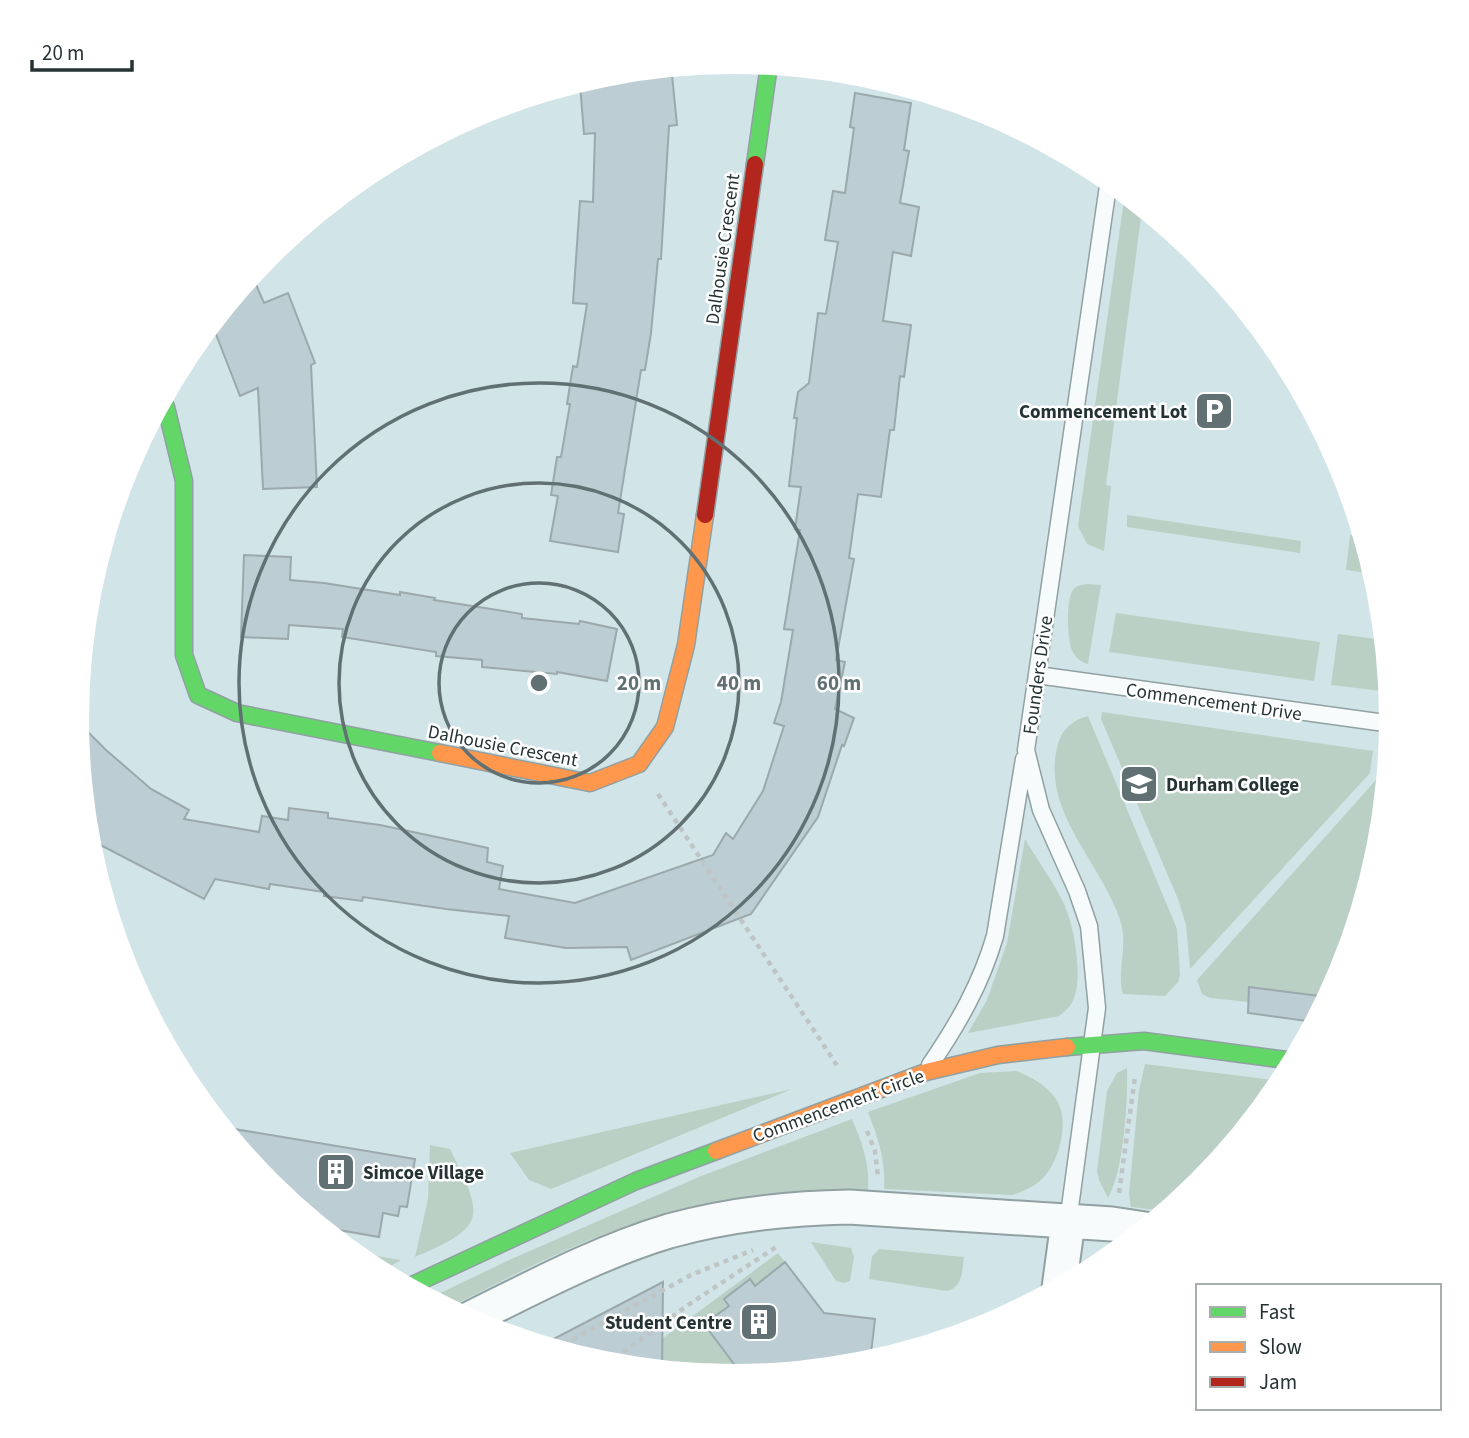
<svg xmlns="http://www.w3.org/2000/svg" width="1469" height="1438" viewBox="0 0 1469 1438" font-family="'Source Sans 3',sans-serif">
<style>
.green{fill:#bad0c4}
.building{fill:#bdcdd4;stroke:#9ba8ac;stroke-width:2}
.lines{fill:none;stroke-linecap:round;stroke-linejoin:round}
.lane-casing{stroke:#91a0a2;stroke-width:19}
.street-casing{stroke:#91a0a2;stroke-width:37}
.fast-casing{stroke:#91a0a2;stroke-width:19}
.slow-casing{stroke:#91a0a2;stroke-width:19}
.jam-casing{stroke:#91a0a2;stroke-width:19}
.path{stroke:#bfc4c5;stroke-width:4.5;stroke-dasharray:5 5;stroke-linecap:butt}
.lane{stroke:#f8fbfb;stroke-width:16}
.street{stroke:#f8fbfb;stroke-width:33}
.fast{stroke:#63d668;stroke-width:16}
.slow{stroke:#ff974d;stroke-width:16}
.jam{stroke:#b3261e;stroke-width:16}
.ring{fill:none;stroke:#617173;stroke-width:3.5}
.labels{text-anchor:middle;stroke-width:5;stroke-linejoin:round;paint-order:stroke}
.street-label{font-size:19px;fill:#253335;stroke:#fff}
.poi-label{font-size:19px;font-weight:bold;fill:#253335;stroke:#fff;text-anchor:end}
.centre{fill:#617173;stroke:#fff;stroke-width:3.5}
.ring-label{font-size:21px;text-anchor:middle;font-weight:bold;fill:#617173;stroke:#fff;stroke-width:5;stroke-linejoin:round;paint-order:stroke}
</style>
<rect width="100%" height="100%" fill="#d1e4e7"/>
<!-- green -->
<path class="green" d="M 1125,193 L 1157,219 L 1141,217 L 1106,485 L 1111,486 L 1104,551 L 1087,544 L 1078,526 Z
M 1127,515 L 1301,541 L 1300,553 L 1127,527 Z
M 1350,535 L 1363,537 L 1375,574 L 1346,570 Z
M 1088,584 L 1101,585 L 1088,664 C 1081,662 1075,658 1072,650 C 1067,640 1066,598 1073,590 C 1077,585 1082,585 1088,584 Z
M 1116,613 L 1320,642 L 1314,681 L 1109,652 Z
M 1338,634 L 1385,640 L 1386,656 L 1382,691 L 1331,685 Z
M 1102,712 L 1373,751 L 1370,773 L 1190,969 L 1186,925 L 1178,899 L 1101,719 Z
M 1088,716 L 1177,929 L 1180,975 L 1178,982 L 1165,996 L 1123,994 C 1116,972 1129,945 1120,920 C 1101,862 1042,813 1057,748 C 1061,730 1071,721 1088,716 Z
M 1376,780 C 1367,854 1364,930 1328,997 L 1249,987 L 1248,1002 L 1210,998 L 1202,994 L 1197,980 Z
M 1025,839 C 1037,860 1054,882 1064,904 C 1074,925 1082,974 1075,995 C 1072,1005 1067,1010 1059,1016 L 968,1033 L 987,1000 L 1007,943 Z
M 1145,1064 L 1283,1081 L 1199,1184 L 1166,1211 L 1131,1207 L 1129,1194 L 1139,1090 Z
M 1127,1068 C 1128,1101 1124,1170 1108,1198 L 1099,1180 L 1097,1171 L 1107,1091 L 1117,1073 Z
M 1016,1071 C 1032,1077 1046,1085 1056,1099 C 1070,1120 1060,1158 1045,1176 C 1036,1186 1024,1191 1012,1195 L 884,1189 C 886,1161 878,1138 868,1112 L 980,1073 Z
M 792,1089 L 551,1189 L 529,1180 L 510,1153 Z
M 852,1119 C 862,1143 870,1163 868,1191 C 815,1193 761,1195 709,1204 C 616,1220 531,1266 448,1308 L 430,1298 L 507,1261 L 701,1176 Z
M 430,1145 L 450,1149 C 483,1216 489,1226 415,1257 L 428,1199 Z
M 811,1242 L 851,1248 L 854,1257 L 850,1281 L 844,1283 L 836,1281 Z
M 879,1249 L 964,1257 C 962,1271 963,1287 947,1291 L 869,1279 L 872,1256 Z
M 352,1252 L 401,1260 L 380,1272 Z
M 778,1253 L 785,1262 L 755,1286 L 749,1279 L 724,1299 L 729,1306 L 704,1324 L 743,1376 L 662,1370 L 663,1338 Z"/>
<!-- building -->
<path class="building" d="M 672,75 L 677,125 L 669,126 L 661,259 L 658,259 L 651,333 L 645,370 L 641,370 L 618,513 L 624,514 L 618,552 L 550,541 L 558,496 L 551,495 L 557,457 L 561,457 L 570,404 L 567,404 L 573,366 L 577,367 L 587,304 L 573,303 L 580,201 L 593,202 L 595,133 L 584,134 L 580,84 Z
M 855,93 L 911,103 L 904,150 L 909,151 L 900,203 L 919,207 L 911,256 L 893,252 L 883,321 L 911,325 L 904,377 L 900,376 L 894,430 L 890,430 L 881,497 L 858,494 L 849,558 L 854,559 L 836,660 L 845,662 L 835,709 L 854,718 L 844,746 L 842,745 L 818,817 L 751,914 L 631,960 L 627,947 L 566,948 L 505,938 L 509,916 L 446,909 L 363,897 L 362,901 L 324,896 L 324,892 L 270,884 L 269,889 L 215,879 L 204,899 L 89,839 L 77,721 L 106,750 L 151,789 L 189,810 L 184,819 L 259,832 L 262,816 L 288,820 L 289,808 L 328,813 L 328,818 L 380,825 L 465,843 L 488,848 L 487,862 L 503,866 L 499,889 L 575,903 L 713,855 L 726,833 L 733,839 L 763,791 L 784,726 L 774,723 L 781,702 L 793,630 L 784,629 L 800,530 L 795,529 L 801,487 L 789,486 L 797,418 L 794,418 L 798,392 L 809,383 L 818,313 L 826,314 L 838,242 L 825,240 L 833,191 L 845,193 L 854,128 L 850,127 Z
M 252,275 L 264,303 L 288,293 L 315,363 L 311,365 L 317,487 L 263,489 L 258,388 L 240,396 L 212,324 Z
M 244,555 L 291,557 L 290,580 L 324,583 L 400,595 L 400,592 L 435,598 L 434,600 L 522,614 L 522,618 L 579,624 L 580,621 L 617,629 L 607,681 L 557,672 L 557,674 L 482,667 L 482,660 L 436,656 L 436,652 L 342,637 L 343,629 L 289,625 L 288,639 L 241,637 Z
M 1249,987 L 1328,997 L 1314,1022 L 1248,1013 Z
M 222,1127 L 415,1159 L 407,1207 L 400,1206 L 398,1216 L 383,1213 L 379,1237 L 322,1227 L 269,1184 Z
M 785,1262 L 824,1313 L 875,1319 L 870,1362 L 743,1376 L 704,1324 L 729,1306 L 724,1299 L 750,1279 L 755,1286 Z
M 663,1282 L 662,1370 L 606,1364 L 542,1345 Z"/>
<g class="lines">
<defs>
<path id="lane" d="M 1037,675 L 1392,724
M 930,1065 C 958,1024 981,984 995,936 L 1024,759
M 1068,1222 L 1097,1008 L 1089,926 L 1077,891 L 1041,810 L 1026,750 L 1109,179"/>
<path id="street" d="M 1059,1288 L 1068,1222
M 469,1319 C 534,1287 599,1252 669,1231 C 727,1215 789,1208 849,1207 L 1112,1224 L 1145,1229"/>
<path id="fast" d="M 755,164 L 769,65
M 162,401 L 166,407 L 184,481 L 184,655 L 198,695 L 237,713 L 440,753
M 1067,1047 L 1144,1041 L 1294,1061
M 408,1287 L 636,1181 L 716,1151"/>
<path id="slow" d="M 440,753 L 590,783 L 639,764 L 665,727 L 686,645 L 705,515
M 716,1151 L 926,1072 L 998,1055 L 1067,1047"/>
<path id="jam" d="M 705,515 L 755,164"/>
</defs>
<!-- lane casing -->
<use href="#lane" class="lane-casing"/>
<!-- street casing -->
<use href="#street" class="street-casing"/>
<!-- fast casing -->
<use href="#fast" class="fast-casing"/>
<!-- slow casing -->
<use href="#slow" class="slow-casing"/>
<!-- jam casing -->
<use href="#jam" class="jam-casing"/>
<!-- path -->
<path class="path" d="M 658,794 L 838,1067
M 867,1131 L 875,1151 L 878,1177
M 1119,1193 L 1135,1077
M 555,1349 L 691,1275 L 753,1250
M 607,1364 L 691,1303 L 776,1247"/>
<!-- lane -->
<use href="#lane" class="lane"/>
<!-- street -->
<use href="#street" class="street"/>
<!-- fast -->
<use href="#fast" class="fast"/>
<!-- slow -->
<use href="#slow" class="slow"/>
<!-- jam -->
<use href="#jam" class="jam"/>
</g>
<!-- distance rings -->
<g class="ring">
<circle cx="539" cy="683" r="100"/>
<circle cx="539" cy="683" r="200"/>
<circle cx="539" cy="683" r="300"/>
</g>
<!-- icons -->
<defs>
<symbol id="parking-square" viewBox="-11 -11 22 22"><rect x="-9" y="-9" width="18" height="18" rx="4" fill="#617173" stroke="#fff"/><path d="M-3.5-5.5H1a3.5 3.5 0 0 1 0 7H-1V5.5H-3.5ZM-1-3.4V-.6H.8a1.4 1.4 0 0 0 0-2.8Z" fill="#fff"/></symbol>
<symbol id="university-square" viewBox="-11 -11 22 22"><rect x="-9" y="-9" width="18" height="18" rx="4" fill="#617173" stroke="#fff"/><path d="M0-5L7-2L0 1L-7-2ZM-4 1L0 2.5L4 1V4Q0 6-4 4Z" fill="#fff"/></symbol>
<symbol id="building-square" viewBox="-11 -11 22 22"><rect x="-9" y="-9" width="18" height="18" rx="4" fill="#617173" stroke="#fff"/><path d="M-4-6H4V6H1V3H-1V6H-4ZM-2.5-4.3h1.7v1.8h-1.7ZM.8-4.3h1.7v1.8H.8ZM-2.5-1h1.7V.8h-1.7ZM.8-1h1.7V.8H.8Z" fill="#fff"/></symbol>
</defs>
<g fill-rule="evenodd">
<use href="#parking-square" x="1192" y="389" width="44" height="44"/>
<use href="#university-square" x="1117" y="762" width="44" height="44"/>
<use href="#building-square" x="314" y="1150" width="44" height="44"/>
<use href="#building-square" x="737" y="1300" width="44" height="44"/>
</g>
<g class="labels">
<!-- street labels -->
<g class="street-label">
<text transform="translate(722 249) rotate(-82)" y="7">Dalhousie Crescent</text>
<text transform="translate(1037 675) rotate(-82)" y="7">Founders Drive</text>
<text transform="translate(1214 701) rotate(8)" y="7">Commencement Drive</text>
<text transform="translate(503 745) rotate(11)" y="7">Dalhousie Crescent</text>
<text transform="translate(838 1105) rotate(-20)" y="7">Commencement Circle</text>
</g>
<!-- poi labels -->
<g class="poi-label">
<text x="1187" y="418">Commencement Lot</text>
<text x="1166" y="791" text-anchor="start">Durham College</text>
<text x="363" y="1179" text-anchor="start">Simcoe Village</text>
<text x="732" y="1329">Student Centre</text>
</g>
</g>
<!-- crop -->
<path d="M0 0H1469V1438H0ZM89 719a645 645 0 1 1 1290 0a645 645 0 1 1-1290 0Z" fill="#fff" fill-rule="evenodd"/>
<circle cx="539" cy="683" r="10" class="centre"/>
<g class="ring-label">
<text x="639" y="690">20 m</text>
<text x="739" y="690">40 m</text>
<text x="839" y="690">60 m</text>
</g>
<!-- legend -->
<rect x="1196" y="1284" width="245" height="126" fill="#ffffff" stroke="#a8adae" stroke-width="2"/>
<rect x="1210" y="1307" width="35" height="10" fill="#63d668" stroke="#a8adae" stroke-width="2"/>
<text x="1259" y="1319" font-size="21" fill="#253335">Fast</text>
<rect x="1210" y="1342" width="35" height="10" fill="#ff974d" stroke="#a8adae" stroke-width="2"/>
<text x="1259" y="1354" font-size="21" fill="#253335">Slow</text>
<rect x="1210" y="1377" width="35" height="10" fill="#b3261e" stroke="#a8adae" stroke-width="2"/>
<text x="1259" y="1389" font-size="21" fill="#253335">Jam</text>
<!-- scale -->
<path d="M32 60v10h100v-10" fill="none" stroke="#253335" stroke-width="3.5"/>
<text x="42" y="60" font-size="21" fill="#253335" stroke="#ffffff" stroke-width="5" paint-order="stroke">20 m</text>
</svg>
